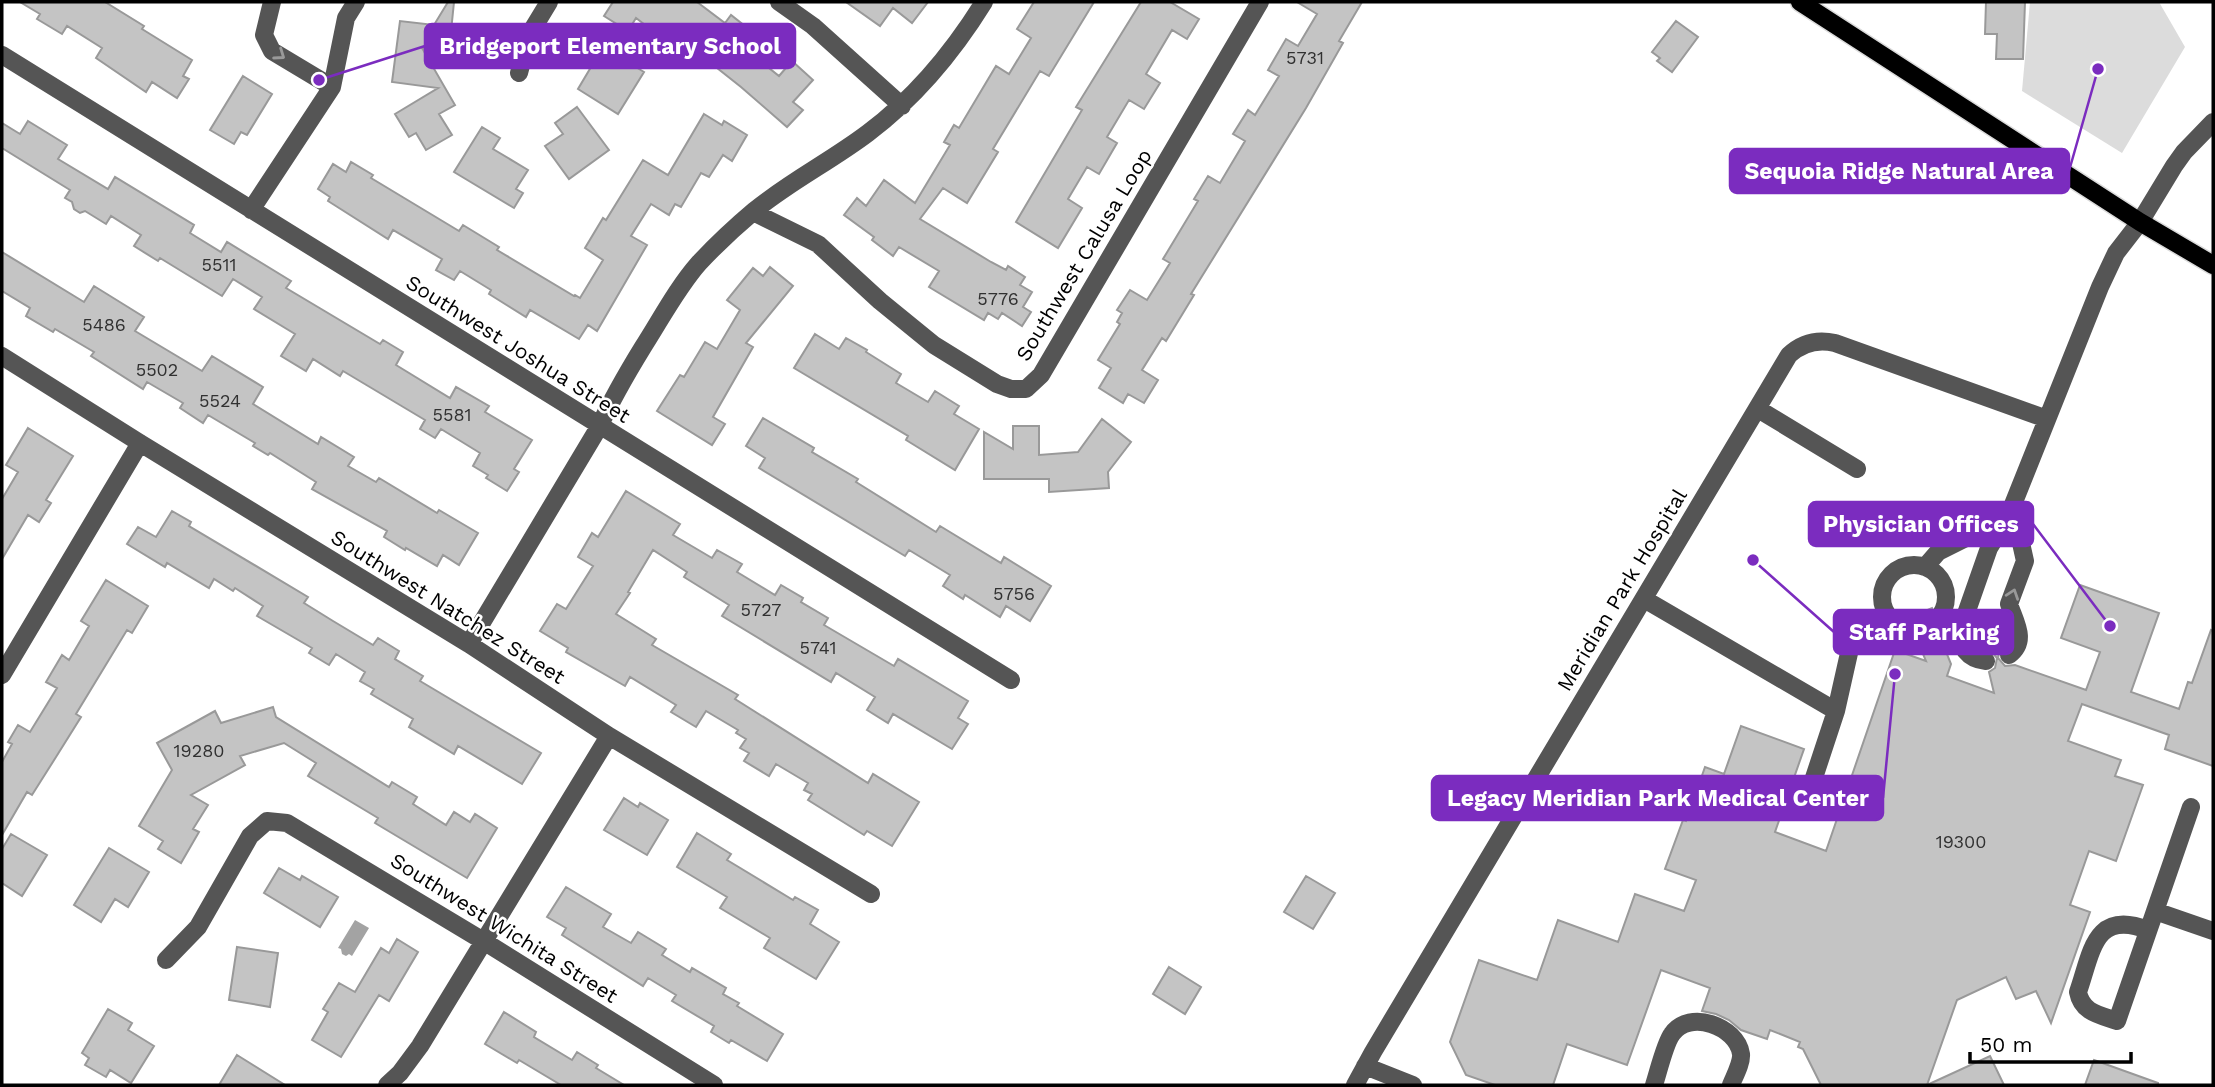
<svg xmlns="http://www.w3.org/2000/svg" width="2215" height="1087" viewBox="0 0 2215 1087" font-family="'Work Sans',sans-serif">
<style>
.green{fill:#dcdcdc}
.water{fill:#a3a3a3}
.building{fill:#c4c4c4;stroke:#999;stroke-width:2}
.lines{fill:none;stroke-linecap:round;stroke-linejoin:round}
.major-casing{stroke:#dbdbdb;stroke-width:21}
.minor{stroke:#555;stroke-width:18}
.major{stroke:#000;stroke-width:18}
.oneway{stroke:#999}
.labels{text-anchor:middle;stroke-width:5;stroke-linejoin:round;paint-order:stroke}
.number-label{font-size:18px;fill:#313131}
.street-label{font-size:21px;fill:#000;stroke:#fff}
.leader{fill:none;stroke:#7b2cbf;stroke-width:2.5}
.callout-dot{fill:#7b2cbf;stroke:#fff;stroke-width:2.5}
.callout{fill:#7b2cbf;stroke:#7b2cbf;stroke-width:2.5}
.callout-label{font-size:23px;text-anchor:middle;font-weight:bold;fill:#fff}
</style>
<rect width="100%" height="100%" fill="#fff"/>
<!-- green -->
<path class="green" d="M 2030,2 L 2159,2 L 2185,47 L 2122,153 L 2022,91 Z"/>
<!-- water -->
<path class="water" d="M 355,920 L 369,928 L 352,956 L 349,954 L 346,956 L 342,954 L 341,949 L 338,948 Z"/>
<!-- building -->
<path class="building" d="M 20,2 L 105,2 L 144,26 L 142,29 L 192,60 L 183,76 L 189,79 L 177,98 L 152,82 L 146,92 L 96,58 L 102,48 L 67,26 L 62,34 L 37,19 L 40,14 Z
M 448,2 L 454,2 L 449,51 L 422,48 L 455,105 L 439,114 L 452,135 L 426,150 L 416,133 L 409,137 L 395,114 L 438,88 L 392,82 L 400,21 L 434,25 Z
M 613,2 L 697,2 L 725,23 L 731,15 L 760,38 L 749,52 L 779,76 L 792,61 L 813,80 L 793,102 L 803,110 L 787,127 L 741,87 L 693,49 L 687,57 L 636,18 L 628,31 L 604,16 Z
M 846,2 L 928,2 L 912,23 L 893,8 L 880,26 Z
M 1034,2 L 1094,2 L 1049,76 L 1040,71 L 993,149 L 998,152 L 967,203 L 943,188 L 920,219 L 991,262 L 1006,270 L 1008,266 L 1025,277 L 1020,285 L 1032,292 L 1023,307 L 1031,312 L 1022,326 L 1002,313 L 998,319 L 988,313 L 984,320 L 929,287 L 939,271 L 899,247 L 893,256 L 872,240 L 874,237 L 844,215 L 857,198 L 866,206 L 884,180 L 915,203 L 950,145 L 944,142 L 954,125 L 959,128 L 996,66 L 1009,74 L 1031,38 L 1017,29 Z
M 1141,2 L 1170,2 L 1199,19 L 1187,39 L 1172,30 L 1146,74 L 1160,83 L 1144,109 L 1129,100 L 1107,137 L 1117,143 L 1099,174 L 1087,167 L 1068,199 L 1082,208 L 1058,248 L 1016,222 L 1082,110 L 1076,107 Z
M 1297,2 L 1362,2 L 1339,41 L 1343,43 L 1306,108 L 1191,294 L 1194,295 L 1166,341 L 1162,338 L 1142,370 L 1158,380 L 1144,403 L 1128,394 L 1123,403 L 1099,388 L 1111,368 L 1098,360 L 1120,324 L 1117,322 L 1122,313 L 1117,310 L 1130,290 L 1147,300 L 1170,263 L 1163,259 L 1198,201 L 1194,199 L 1208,176 L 1220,183 L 1245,141 L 1233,134 L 1248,110 L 1255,115 L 1279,76 L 1268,70 L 1286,39 L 1298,46 L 1317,14 Z
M 1986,2 L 2025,2 L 2023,59 L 1996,59 L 1997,34 L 1985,34 Z
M 1676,21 L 1698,37 L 1672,72 L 1657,61 L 1660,58 L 1652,52 Z
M 603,47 L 644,72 L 618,114 L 578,89 Z
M 243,76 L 272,94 L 247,135 L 241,132 L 234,144 L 210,130 Z
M 577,107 L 609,150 L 569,179 L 545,146 L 563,134 L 555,123 Z
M 704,114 L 722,125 L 724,121 L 747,135 L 732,161 L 723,155 L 709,177 L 701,173 L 681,207 L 675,204 L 669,215 L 651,204 L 631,236 L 647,245 L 597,331 L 588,325 L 579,339 L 530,310 L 526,317 L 489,294 L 491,290 L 460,271 L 454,280 L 436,270 L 442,259 L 393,230 L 388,239 L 328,201 L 330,197 L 318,189 L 333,164 L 346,172 L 351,162 L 373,175 L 371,178 L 459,231 L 463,225 L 499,247 L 497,250 L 574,296 L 575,295 L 580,298 L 603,260 L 585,248 L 603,218 L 606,220 L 643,160 L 668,175 Z
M 28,121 L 67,145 L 58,159 L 108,189 L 115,177 L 194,225 L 190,233 L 221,252 L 227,242 L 291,281 L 286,288 L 380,344 L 383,340 L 403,352 L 396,365 L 450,398 L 456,387 L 489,406 L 485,412 L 532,440 L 514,469 L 519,472 L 507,491 L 486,478 L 488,475 L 473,466 L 480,453 L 441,429 L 435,438 L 420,429 L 425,420 L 343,371 L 340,376 L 313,359 L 306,371 L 281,356 L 295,334 L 254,309 L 262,297 L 233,279 L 222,296 L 160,258 L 158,261 L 134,246 L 141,235 L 111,216 L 106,224 L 85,211 L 80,213 L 74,209 L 72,202 L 65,198 L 70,190 L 2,148 L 2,123 L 20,134 Z
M 482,127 L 500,138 L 493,149 L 528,170 L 516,189 L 523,193 L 514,208 L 454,172 Z
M 2,252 L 84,302 L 94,286 L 144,317 L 135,331 L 202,371 L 212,356 L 263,387 L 253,404 L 318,444 L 321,437 L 354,457 L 348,466 L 376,482 L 379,478 L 437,513 L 439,510 L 478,533 L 459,565 L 443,555 L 437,566 L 406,548 L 405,550 L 384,537 L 387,531 L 312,489 L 316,482 L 270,453 L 268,455 L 253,446 L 255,443 L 208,415 L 203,423 L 180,408 L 183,403 L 147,382 L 143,389 L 91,356 L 94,352 L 55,329 L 53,332 L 26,316 L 30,308 L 2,291 Z
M 770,267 L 793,286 L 746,343 L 753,347 L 713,417 L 725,424 L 712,445 L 657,411 L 680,375 L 684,377 L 705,342 L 717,349 L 740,310 L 727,300 L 753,268 L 763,276 Z
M 815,334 L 839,349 L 846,338 L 867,350 L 866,352 L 901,374 L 896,383 L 928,402 L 935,391 L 959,406 L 954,414 L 979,429 L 955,470 L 906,440 L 908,436 L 794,368 Z
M 763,418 L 814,448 L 812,452 L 858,479 L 856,482 L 936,532 L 940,526 L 1001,563 L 1004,557 L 1051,586 L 1030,621 L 1006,606 L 1000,617 L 965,595 L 963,599 L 943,586 L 950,575 L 909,550 L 905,556 L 759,468 L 765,458 L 746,446 Z
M 1102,419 L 1131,442 L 1108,472 L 1109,488 L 1049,492 L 1049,479 L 984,479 L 984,432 L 1013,449 L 1013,426 L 1039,426 L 1039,455 L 1078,452 Z
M 28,428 L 73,456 L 46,500 L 51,503 L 39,522 L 28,515 L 2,559 L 2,499 L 18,472 L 6,465 Z
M 626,491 L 680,524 L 673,535 L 712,558 L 717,550 L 742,564 L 737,572 L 775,595 L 781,585 L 803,598 L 801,602 L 828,618 L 824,625 L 894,666 L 898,659 L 968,701 L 958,718 L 968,724 L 952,749 L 893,714 L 888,723 L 867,710 L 875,697 L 836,673 L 831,682 L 722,616 L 729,605 L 684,577 L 687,572 L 653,550 L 628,592 L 630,593 L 616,614 L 656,639 L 652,645 L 738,695 L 735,699 L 868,783 L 873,774 L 919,802 L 892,846 L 867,831 L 864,835 L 808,800 L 812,794 L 804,790 L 808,783 L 776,764 L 769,776 L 744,761 L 749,753 L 740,748 L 746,739 L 736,733 L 738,730 L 706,711 L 696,727 L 671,712 L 676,705 L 630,677 L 625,686 L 566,652 L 568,648 L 540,631 L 557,604 L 566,609 L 593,566 L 578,557 L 592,533 L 598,537 Z
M 172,511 L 191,522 L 189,526 L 308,597 L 304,603 L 333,621 L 373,645 L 378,638 L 399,651 L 395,659 L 423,676 L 420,681 L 541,753 L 522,784 L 458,746 L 454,754 L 409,727 L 413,719 L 371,694 L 374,689 L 360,681 L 365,672 L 336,654 L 329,665 L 309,653 L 312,648 L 257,616 L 263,606 L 235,588 L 233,591 L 214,579 L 209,588 L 167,563 L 165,567 L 127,544 L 138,527 L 156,537 Z
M 106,580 L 148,606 L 132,633 L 127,630 L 76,714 L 81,717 L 56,757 L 32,795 L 27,792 L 2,835 L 2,762 L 12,744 L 8,742 L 18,725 L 30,732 L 57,688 L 46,682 L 62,655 L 69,660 L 89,626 L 81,621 Z
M 2080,585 L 2159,613 L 2131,692 L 2179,709 L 2188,682 L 2192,683 L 2211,630 L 2213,631 L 2213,766 L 2165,749 L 2169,735 L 2082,704 L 2068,741 L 2121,760 L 2115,776 L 2143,785 L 2116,861 L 2089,851 L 2070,905 L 2090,912 L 2051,1023 L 2036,991 L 2016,999 L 2006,977 L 1957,1000 L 1927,1085 L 1821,1085 L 1803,1049 L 1798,1047 L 1800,1042 L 1770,1030 L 1767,1039 L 1741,1030 L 1729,1020 L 1716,1014 L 1702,1011 L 1710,988 L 1661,970 L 1627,1065 L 1567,1044 L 1553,1085 L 1495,1085 L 1466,1075 L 1450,1042 L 1479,960 L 1537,980 L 1558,920 L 1618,942 L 1635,894 L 1684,911 L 1696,880 L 1665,869 L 1683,820 L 1686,821 L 1705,767 L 1724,774 L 1741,726 L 1804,749 L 1775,832 L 1826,851 L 1895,650 L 1926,661 L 1908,618 L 1932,608 L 1945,640 L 1942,642 L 1951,664 L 1947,676 L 1994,693 L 1989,672 L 1995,668 L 1997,658 L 1991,651 L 2000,649 L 1998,658 L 2005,666 L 2015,665 L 2086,690 L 2100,652 L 2061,638 Z
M 273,707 L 276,717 L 389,787 L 392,782 L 417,797 L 413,804 L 446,825 L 454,812 L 470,822 L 475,814 L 497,828 L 467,878 L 375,823 L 378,818 L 308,776 L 316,763 L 284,743 L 240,756 L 245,765 L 191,795 L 208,805 L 193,829 L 199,832 L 181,863 L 158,849 L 163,841 L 139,826 L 172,770 L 157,743 L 215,711 L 221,723 Z
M 624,798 L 638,807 L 640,803 L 668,820 L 647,855 L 604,830 Z
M 697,833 L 731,854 L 727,860 L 793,900 L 795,897 L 818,910 L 810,924 L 839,942 L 816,979 L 764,948 L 770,938 L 720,908 L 727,897 L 677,867 Z
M 11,834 L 47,855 L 22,896 L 2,883 L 2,849 Z
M 109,848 L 149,872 L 128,907 L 115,899 L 101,922 L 74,905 Z
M 279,868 L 300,880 L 302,876 L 338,897 L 320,927 L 264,893 Z
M 1306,876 L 1335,893 L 1313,929 L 1284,912 Z
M 566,887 L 611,914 L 603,927 L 631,943 L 638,932 L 666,949 L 662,955 L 690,972 L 692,968 L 726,988 L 723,994 L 739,1003 L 737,1006 L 783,1034 L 767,1061 L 731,1040 L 729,1043 L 711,1032 L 714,1026 L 672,1001 L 676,995 L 648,978 L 643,986 L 562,935 L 566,928 L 547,917 Z
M 397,939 L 418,952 L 389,1001 L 379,995 L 341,1057 L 312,1040 L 328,1012 L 323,1009 L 339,983 L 355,992 L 381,948 L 389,953 Z
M 237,947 L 278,953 L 270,1007 L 229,1000 Z
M 1169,967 L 1201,987 L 1185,1014 L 1153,994 Z
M 108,1009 L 132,1023 L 128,1030 L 154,1046 L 131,1083 L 110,1070 L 106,1077 L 85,1065 L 89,1058 L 82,1053 Z
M 504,1012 L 536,1032 L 534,1037 L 572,1060 L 577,1052 L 598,1065 L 596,1068 L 624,1085 L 561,1085 L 519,1060 L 517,1063 L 485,1044 Z
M 237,1055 L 285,1085 L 219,1085 Z
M 1990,1056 L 2004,1085 L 1927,1085 Z
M 2094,1060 L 2158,1083 L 2158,1085 L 2085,1085 Z"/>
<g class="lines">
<defs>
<path id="major" d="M 1800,2 L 2140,222 L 2213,265"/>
</defs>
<!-- major casing -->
<use href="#major" class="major-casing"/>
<!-- minor -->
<path class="minor" d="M 272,2 L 264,35 L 272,51 L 332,87
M 779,2 L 813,26 L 902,106
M 2,55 L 1011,680
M 519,73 L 529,35 L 549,2
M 251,210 L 332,87 L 346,18 L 356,2
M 753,212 L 818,244 L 880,301 L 934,345 L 997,384 L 1011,389 L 1026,389 L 1041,375 L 1260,2
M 2,356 L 140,443 L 469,644 L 609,736 L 871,894
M 1758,409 L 1857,469
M1882 597a32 32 0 1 1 64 0a32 32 0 1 1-64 0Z
M 1925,567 L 1938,552 L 2008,517 L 2100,287 L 2116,253 L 2140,222 L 2174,166 L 2184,152 L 2213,122
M 1644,599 L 1836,711 L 1856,622
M 469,644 L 599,427 C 612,399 627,373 643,347 C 661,319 677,288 699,263 C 716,245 735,227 754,211 C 789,182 831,161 868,133 C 916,97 953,52 984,2
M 1986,661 C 1968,659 1958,647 1961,628 L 1989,548 L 2008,517 L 2019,534 L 2025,561 L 2009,604 C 2015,622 2028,641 2009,655
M 2,675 L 140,443
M 1803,811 L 1836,711
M 2155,911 L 2213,931
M 2148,930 C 2094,909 2092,952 2078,992 C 2082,1013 2100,1015 2117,1021 L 2191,807
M 166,960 L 198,927 L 250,836 L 267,821 L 287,823 L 485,942 L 714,1085
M 1365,1066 L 1413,1085
M 387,1085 L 400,1073 L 420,1046 L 609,736
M 1355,1085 L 1373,1052 L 1789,355 C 1803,342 1818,339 1835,343 L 2047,419
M 1654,1085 C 1658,1073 1665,1043 1672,1034 C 1689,1009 1737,1026 1741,1054 C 1742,1063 1734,1077 1731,1085"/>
<!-- major -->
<use href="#major" class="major"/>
</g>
<!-- one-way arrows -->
<defs><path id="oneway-chevron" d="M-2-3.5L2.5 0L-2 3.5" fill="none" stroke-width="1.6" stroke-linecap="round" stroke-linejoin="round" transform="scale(1.75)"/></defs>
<g class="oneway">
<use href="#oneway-chevron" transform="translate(280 55) rotate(35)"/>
<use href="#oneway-chevron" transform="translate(2013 594) rotate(-71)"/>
</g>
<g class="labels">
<!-- number labels -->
<g class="number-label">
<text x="1305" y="64">5731</text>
<text x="219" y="271">5511</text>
<text x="998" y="305">5776</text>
<text x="104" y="331">5486</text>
<text x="157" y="376">5502</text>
<text x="220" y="407">5524</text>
<text x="452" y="421">5581</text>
<text x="1014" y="600">5756</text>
<text x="761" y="616">5727</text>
<text x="818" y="654">5741</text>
<text x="199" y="757">19280</text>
<text x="1961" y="848">19300</text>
</g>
<!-- street labels -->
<g class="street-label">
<text transform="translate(1084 255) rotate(-59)" y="7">Southwest Calusa Loop</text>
<text transform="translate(518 349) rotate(32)" y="7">Southwest Joshua Street</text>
<text transform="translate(1622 590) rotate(-59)" y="7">Meridian Park Hospital</text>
<text transform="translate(448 607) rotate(32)" y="7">Southwest Natchez Street</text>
<text transform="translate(504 928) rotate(32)" y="7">Southwest Wichita Street</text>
</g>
</g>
<!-- callouts -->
<path class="leader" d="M319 80L425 46M2098 69L2069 171M2110 626L2033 524M1753 560L1834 632M1895 674L1883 798"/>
<g class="callout-dot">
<circle cx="319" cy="80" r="7"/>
<circle cx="2098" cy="69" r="7"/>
<circle cx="2110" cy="626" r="7"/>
<circle cx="1753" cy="560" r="7"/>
<circle cx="1895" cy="674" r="7"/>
</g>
<g class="callout">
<rect x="425" y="24" width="370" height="44" rx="7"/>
<rect x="1730" y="149" width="339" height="44" rx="7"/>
<rect x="1809" y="502" width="224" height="44" rx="7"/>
<rect x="1834" y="610" width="179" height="44" rx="7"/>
<rect x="1432" y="776" width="451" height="44" rx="7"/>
</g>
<g class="callout-label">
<text x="610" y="54">Bridgeport Elementary School</text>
<text x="1899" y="179">Sequoia Ridge Natural Area</text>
<text x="1921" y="532">Physician Offices</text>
<text x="1924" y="640">Staff Parking</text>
<text x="1658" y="806">Legacy Meridian Park Medical Center</text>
</g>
<!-- border -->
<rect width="2215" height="1087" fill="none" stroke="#000000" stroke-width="7"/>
<!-- scale -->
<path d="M1970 1052v10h161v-10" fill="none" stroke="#000000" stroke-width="3.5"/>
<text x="1980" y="1052" font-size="21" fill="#000000" stroke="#ffffff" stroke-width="5" paint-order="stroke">50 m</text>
</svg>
